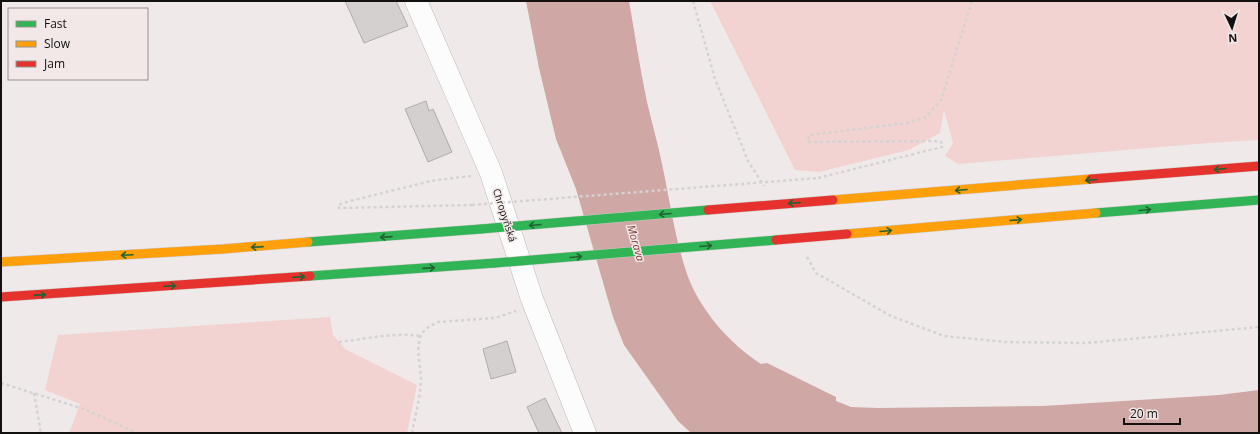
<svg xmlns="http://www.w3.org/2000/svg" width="1260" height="434" viewBox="0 0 1260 434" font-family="'Open Sans',sans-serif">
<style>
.green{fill:#f2d3d1}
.water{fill:#cfa7a5}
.building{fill:#d4d0cf;stroke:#b0acab}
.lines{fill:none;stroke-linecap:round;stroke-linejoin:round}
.street-casing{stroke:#bbb7b6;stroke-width:23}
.fast-casing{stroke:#cac8c7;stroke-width:10}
.slow-casing{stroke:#cac8c7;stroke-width:10}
.jam-casing{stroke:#cac8c7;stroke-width:10}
.path{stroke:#d4d2d2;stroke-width:2.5;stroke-dasharray:3 3;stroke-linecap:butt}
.street{stroke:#fdfcfc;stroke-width:22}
.fast{stroke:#30b455;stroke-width:9}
.slow{stroke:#ff9f0a;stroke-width:9}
.jam{stroke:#e5322d;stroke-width:9}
.fast-bridge-casing{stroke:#cac8c7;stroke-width:10;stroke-linecap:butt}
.jam-bridge-casing{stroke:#cac8c7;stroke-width:10;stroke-linecap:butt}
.path-bridge{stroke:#d4d2d2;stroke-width:2.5;stroke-dasharray:3 3;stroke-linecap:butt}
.fast-bridge{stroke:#30b455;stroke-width:9}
.jam-bridge{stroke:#e5322d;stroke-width:9}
.oneway{stroke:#226232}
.labels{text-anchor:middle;stroke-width:3;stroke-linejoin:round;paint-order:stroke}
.street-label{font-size:10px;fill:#131010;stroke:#f1e8e7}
.water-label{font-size:11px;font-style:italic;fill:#853d3d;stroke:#f1e8e7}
</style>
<rect width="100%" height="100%" fill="#efeae9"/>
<!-- green -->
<path class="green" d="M 710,1 L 1259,1 L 1259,140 L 1209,143 L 958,164 L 945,156 L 953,143 L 944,110 L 940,133 L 909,150 L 819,172 L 795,170 Z
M 330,317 L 333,335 L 345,349 L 417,385 L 407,433 L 69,433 L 80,404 L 45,390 L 58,335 Z"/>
<!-- water -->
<path class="water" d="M 526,1 L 629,1 C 635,35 640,69 647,102 C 652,123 658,144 662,164 C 670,201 675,239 687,274 C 699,309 730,344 761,364 L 767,363 L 836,397 L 836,401 L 851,407 L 878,408 L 1043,406 L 1219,395 L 1259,390 L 1259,433 L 691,433 L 678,421 L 624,345 L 613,317 L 576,189 L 556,139 L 539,68 Z"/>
<!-- building -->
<path class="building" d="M 345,1 L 396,1 L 408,26 L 364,43 Z
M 426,101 L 429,111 L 433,109 L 452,152 L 428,162 L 405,109 Z
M 507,341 L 516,372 L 491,379 L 483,349 Z
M 545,398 L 562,433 L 539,433 L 527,407 Z"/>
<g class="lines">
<defs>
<path id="street" d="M 416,1 L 491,173 L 532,299 L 585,433"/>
<path id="fast" d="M 1096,213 L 1259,200
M 308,242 L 481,229
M 310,276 L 495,263"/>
<path id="slow" d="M 833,200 L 1091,179
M 847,234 L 1096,213
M 1,262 L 223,249 L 308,242"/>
<path id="jam" d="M 1091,179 L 1259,166
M 1,297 L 310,276"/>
</defs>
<!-- street casing -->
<use href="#street" class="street-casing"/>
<!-- fast casing -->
<use href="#fast" class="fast-casing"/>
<!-- slow casing -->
<use href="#slow" class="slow-casing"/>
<!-- jam casing -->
<use href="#jam" class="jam-casing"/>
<!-- path -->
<path class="path" d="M 693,1 L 715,79 L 748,161 L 764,186
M 471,176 L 431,181 L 350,201 L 338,205 L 339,208 L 472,205
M 818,178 L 942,147 L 943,144 L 940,141 L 808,142 L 809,135 L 907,123 L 926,117 L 941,100 L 972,1
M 807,257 L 816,273 L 891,316 L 944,336 L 1006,342 L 1086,343 L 1259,327
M 339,342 C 366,339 394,332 421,336
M 1,383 L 84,409 L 137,433
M 34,393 L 41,433
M 412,433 C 415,416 420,399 421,381 C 421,367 416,351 420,338 C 423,329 430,326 438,322 L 495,318 L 516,311"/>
<!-- street -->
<use href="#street" class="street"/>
<!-- fast -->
<use href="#fast" class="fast"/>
<!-- slow -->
<use href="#slow" class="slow"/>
<!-- jam -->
<use href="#jam" class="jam"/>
<defs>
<path id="fast-bridge" d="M 481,229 L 708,210
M 495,263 L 776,240"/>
<path id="jam-bridge" d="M 708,210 L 833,200
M 776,240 L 847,234"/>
</defs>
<!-- fast-bridge casing -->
<use href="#fast-bridge" class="fast-bridge-casing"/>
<!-- jam-bridge casing -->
<use href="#jam-bridge" class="jam-bridge-casing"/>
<!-- path-bridge -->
<path class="path-bridge" d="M 472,205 L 818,178"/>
<!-- fast-bridge -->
<use href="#fast-bridge" class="fast-bridge"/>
<!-- jam-bridge -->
<use href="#jam-bridge" class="jam-bridge"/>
</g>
<!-- one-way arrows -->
<defs><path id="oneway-shaft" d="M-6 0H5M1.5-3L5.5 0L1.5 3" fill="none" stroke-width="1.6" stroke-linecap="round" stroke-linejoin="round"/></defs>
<g class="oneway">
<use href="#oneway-shaft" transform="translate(1220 169) rotate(175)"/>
<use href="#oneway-shaft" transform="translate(1091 180) rotate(175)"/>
<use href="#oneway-shaft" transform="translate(961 190) rotate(175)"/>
<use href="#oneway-shaft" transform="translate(794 203) rotate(175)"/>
<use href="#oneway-shaft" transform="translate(1145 210) rotate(-5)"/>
<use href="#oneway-shaft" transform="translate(665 214) rotate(175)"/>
<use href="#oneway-shaft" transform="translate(1016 220) rotate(-5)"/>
<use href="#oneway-shaft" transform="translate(535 225) rotate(175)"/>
<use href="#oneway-shaft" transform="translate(886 231) rotate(-5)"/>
<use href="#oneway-shaft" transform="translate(386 237) rotate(176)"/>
<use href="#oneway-shaft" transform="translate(706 246) rotate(-5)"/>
<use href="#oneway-shaft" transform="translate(257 247) rotate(176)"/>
<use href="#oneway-shaft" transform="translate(127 255) rotate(177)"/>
<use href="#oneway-shaft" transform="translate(576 257) rotate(-5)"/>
<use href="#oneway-shaft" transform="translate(429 268) rotate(-4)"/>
<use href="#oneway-shaft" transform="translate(299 277) rotate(-4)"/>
<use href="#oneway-shaft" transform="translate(170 286) rotate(-4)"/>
<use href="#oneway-shaft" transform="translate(40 295) rotate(-4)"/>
</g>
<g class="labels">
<!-- street labels -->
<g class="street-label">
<text transform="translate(505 215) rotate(72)" y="4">Chropyňská</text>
</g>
<!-- water labels -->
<g class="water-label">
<text transform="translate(636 243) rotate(74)" y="4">Morava</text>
</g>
</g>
<!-- border -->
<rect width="1260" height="434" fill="none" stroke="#131010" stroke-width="4"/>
<!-- legend -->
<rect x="8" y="8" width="140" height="72" fill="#f1e8e7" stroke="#989291"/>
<rect x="16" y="21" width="20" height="6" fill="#30b455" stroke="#989291"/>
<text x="44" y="28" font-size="12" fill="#131010">Fast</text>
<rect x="16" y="41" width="20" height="6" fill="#ff9f0a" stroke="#989291"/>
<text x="44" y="48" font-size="12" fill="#131010">Slow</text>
<rect x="16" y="61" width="20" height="6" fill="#e5322d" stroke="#989291"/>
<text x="44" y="68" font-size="12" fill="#131010">Jam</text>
<!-- north arrow -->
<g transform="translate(1232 28) rotate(176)" stroke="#f1e8e7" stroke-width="3" paint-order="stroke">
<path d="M0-3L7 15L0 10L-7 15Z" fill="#131010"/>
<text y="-6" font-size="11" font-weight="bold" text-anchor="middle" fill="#131010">N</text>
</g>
<!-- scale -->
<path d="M1124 418v6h56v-6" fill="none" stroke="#131010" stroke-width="2"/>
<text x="1130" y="418" font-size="12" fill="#131010" stroke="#f1e8e7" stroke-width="3" paint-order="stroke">20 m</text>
</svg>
